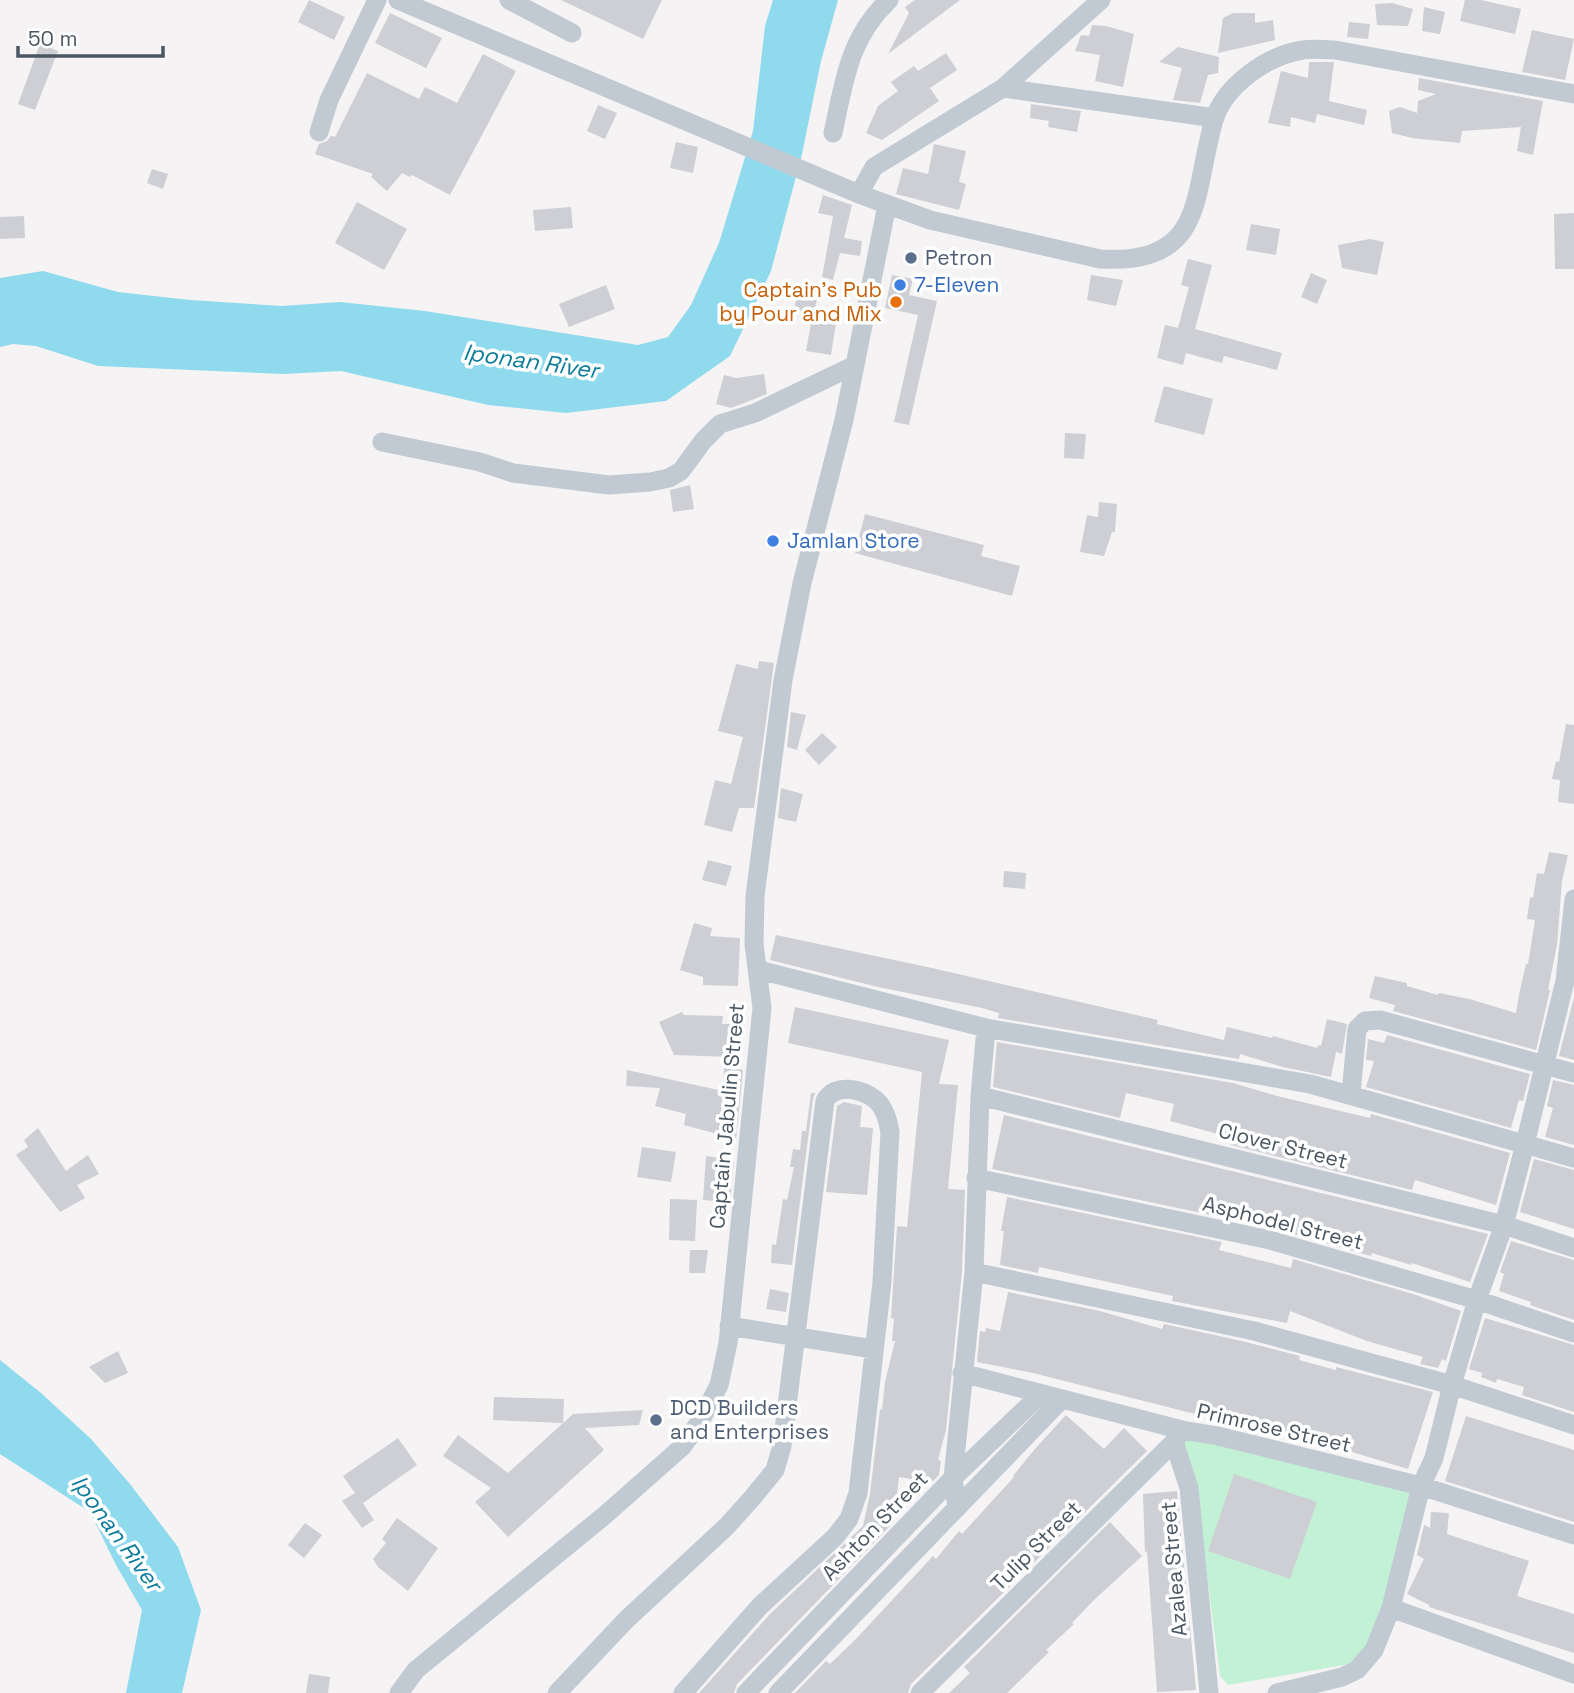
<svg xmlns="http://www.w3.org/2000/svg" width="1574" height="1693" viewBox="0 0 1574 1693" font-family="'Space Grotesk',sans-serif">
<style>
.green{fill:#c3f1d5}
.water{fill:#90daee}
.building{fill:#cdcfd5}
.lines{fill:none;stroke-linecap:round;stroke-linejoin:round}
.minor{stroke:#c1cad2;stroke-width:19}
.service-dot{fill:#5c6f8a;stroke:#fff;stroke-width:2.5}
.shop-dot{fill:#3f7fe0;stroke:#fff;stroke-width:2.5}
.food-dot{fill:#e8710a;stroke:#fff;stroke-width:2.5}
.labels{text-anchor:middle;stroke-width:7;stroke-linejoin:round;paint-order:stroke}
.service-label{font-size:21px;fill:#4e5e75;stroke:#fff;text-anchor:start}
.shop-label{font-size:21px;fill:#366cbe;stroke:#fff;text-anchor:start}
.food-label{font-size:21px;fill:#c56008;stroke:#fff;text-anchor:end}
.street-label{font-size:21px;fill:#4a5661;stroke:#fff}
.water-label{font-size:23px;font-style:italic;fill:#0c7c9b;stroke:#fff}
</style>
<rect width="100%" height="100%" fill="#f5f3f3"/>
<!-- green -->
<path class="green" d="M 1189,1437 L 1415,1491 L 1383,1628 L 1356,1663 L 1228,1685 L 1220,1676 L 1196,1490 L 1182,1447 Z"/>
<!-- water -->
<path class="water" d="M 773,0 L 838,0 L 821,61 L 802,154 L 771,271 L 730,356 L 666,401 L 566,413 L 488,405 L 341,371 L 283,374 L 98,366 L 36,346 L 13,344 L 0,347 L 0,278 L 43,271 L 118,292 L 190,300 L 281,306 L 340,302 L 425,311 L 638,345 L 668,337 L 691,305 L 719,243 L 753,131 L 765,26 Z
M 0,1360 L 41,1393 L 91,1439 L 130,1484 L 178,1547 L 201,1610 L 182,1693 L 126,1693 L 142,1610 L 116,1565 L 90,1512 L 0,1454 Z"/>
<!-- building -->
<path class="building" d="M 309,0 L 345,17 L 334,40 L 298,22 Z
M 561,0 L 662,0 L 643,39 Z
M 915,0 L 960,0 L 888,54 L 909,13 L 905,7 Z
M 1465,0 L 1481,0 L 1521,9 L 1515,34 L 1460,21 Z
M 1392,3 L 1413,9 L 1408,26 L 1377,25 L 1375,4 Z
M 1424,7 L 1445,12 L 1440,34 L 1422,31 Z
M 390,13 L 442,38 L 426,68 L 375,43 Z
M 1233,13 L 1255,13 L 1255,23 L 1273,20 L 1275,40 L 1218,53 L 1223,18 Z
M 1349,22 L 1370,24 L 1368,39 L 1347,37 Z
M 1092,25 L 1106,26 L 1134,34 L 1123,87 L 1095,81 L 1100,55 L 1075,51 L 1081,35 L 1089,36 Z
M 1532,30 L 1574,39 L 1565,80 L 1522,72 Z
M 40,44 L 58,51 L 35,110 L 18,104 Z
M 1178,47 L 1219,57 L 1218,73 L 1208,75 L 1200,103 L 1173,100 L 1182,68 L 1159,62 Z
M 946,53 L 957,70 L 930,88 L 939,101 L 882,140 L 866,133 L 878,106 L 898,91 L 891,82 L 914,66 L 918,71 Z
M 483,54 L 516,71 L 450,195 L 412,175 L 410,177 L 402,173 L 387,191 L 371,177 L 373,174 L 315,154 L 319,144 L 327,141 L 331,136 L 335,137 L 367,73 L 419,99 L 425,87 L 457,103 Z
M 1309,62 L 1334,62 L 1329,101 L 1367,110 L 1364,125 L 1317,114 L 1315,123 L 1291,117 L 1290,127 L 1268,123 L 1281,71 L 1308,78 Z
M 1419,78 L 1543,101 L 1533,155 L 1517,151 L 1521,127 L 1462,131 L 1460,143 L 1412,138 L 1392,133 L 1389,111 L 1400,107 L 1417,113 L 1418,101 L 1436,94 L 1418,90 Z
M 1031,104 L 1081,111 L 1077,132 L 1048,127 L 1049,121 L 1030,118 Z
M 598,105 L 617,113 L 605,139 L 587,131 Z
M 676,142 L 698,147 L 693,173 L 670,168 Z
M 934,144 L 966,151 L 959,182 L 966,184 L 959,210 L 896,194 L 903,168 L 928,174 Z
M 152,169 L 168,174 L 163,189 L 147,183 Z
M 823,195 L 852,205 L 844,238 L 862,241 L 860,256 L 840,253 L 833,280 L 822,277 L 833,216 L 818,213 Z
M 357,202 L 407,229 L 384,270 L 335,243 Z
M 571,207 L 573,228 L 535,231 L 533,210 Z
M 1574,213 L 1574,269 L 1555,269 L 1554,214 Z
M 24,216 L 25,238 L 0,239 L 0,217 Z
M 1251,224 L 1280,229 L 1276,255 L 1246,250 Z
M 1370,239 L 1384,242 L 1377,275 L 1342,268 L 1338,245 Z
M 1188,259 L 1212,265 L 1195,329 L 1282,353 L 1277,370 L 1224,356 L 1222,363 L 1186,353 L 1183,365 L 1157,358 L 1165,325 L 1178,328 L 1189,287 L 1181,285 Z
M 1311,273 L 1327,280 L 1317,304 L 1301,297 Z
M 892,275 L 913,279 L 909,295 L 937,301 L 909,425 L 894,422 L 918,315 L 885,308 Z
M 1091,275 L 1123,280 L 1116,306 L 1087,300 Z
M 800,283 L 820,287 L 813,316 L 837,316 L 831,355 L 806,351 L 811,323 L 799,310 L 794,309 Z
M 606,285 L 615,309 L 569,327 L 559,304 Z
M 764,374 L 767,394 L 731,408 L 716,404 L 724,375 L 736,378 Z
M 1164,386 L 1213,399 L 1204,435 L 1154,422 Z
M 1065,433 L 1086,434 L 1084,459 L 1064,458 Z
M 690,485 L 694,509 L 673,512 L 670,490 Z
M 1099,502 L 1117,504 L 1115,532 L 1112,532 L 1104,556 L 1080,552 L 1087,515 L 1098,517 Z
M 865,514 L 984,545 L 981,556 L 1020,566 L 1012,596 L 855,553 Z
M 759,661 L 774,663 L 754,808 L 739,808 L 732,832 L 704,825 L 715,780 L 731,784 L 743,737 L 718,731 L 736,664 L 758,669 Z
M 791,712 L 806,715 L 797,750 L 787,747 Z
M 1566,724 L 1574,725 L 1574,804 L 1558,802 L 1560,780 L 1552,779 L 1556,761 L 1559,762 Z
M 822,733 L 837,747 L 819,765 L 805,750 Z
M 781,788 L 803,794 L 796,822 L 778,818 Z
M 1549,852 L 1568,855 L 1562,881 L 1557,945 L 1548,990 L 1550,990 L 1536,1050 L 1393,1011 L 1395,1005 L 1369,998 L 1375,976 L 1407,983 L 1407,986 L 1438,995 L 1439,993 L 1469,999 L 1516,1013 L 1520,990 L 1526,964 L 1528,964 L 1535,920 L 1527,919 L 1530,897 L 1533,898 L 1537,873 L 1544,874 Z
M 708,860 L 732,866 L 726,886 L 702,880 Z
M 1004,871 L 1026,873 L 1025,889 L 1003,887 Z
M 694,923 L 712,928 L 710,936 L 740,938 L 738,986 L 703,985 L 703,977 L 680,970 Z
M 776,935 L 932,968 L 1158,1020 L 1157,1024 L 1224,1040 L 1227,1027 L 1272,1038 L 1273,1036 L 1317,1048 L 1318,1045 L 1321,1046 L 1327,1019 L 1347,1024 L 1342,1054 L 1336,1052 L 1331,1077 L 1283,1067 L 1240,1054 L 1239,1059 L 998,1018 L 999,1013 L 982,1008 L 878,987 L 770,960 Z
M 1574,997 L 1574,1060 L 1559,1056 Z
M 795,1007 L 949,1040 L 939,1084 L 958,1085 L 948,1189 L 965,1190 L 962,1271 L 946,1430 L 938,1460 L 941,1461 L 939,1475 L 932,1482 L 899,1477 L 894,1522 L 737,1684 L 734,1693 L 699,1693 L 770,1614 L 863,1526 L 870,1494 L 880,1409 L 882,1410 L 885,1382 L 895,1341 L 892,1341 L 894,1319 L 891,1318 L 897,1226 L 907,1227 L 922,1072 L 788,1043 Z
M 682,1012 L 684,1015 L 723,1016 L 722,1024 L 735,1024 L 733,1057 L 674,1055 L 659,1022 Z
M 1387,1035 L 1530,1074 L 1523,1101 L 1519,1100 L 1511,1128 L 1366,1087 L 1374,1061 L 1366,1060 L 1368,1039 L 1384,1043 Z
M 997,1042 L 1233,1083 L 1281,1097 L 1370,1118 L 1371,1114 L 1510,1153 L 1496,1205 L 1415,1180 L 1412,1190 L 1231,1145 L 1233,1138 L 1170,1121 L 1174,1104 L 1126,1093 L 1120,1118 L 993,1087 Z
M 724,1068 L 743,1070 L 736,1139 L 684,1125 L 686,1114 L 655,1106 L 660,1088 L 626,1086 L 627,1070 L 723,1091 Z
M 1553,1080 L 1574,1085 L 1574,1145 L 1545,1137 L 1553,1108 L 1547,1106 Z
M 811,1093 L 815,1093 L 813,1099 L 792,1265 L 771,1263 L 772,1244 L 776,1245 L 783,1199 L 787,1200 L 794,1167 L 790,1167 L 793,1149 L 800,1150 L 802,1131 L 806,1131 Z
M 844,1102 L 862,1106 L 860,1127 L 873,1128 L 867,1195 L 826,1192 L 837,1106 Z
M 1004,1115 L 1166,1155 L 1488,1234 L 1470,1282 L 1412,1263 L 1411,1265 L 1372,1253 L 1371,1256 L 1273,1228 L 992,1169 Z
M 38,1128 L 66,1171 L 88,1155 L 99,1174 L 77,1185 L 85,1198 L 60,1212 L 16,1155 L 28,1147 L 24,1140 Z
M 642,1147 L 676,1152 L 671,1182 L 637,1177 Z
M 706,1156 L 734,1160 L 730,1202 L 703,1200 Z
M 1534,1159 L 1574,1170 L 1574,1229 L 1520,1212 Z
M 1007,1197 L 1222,1242 L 1219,1250 L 1291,1268 L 1293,1259 L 1413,1294 L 1461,1311 L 1446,1361 L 1442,1359 L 1438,1368 L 1420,1364 L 1423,1357 L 1367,1341 L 1290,1311 L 1287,1323 L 1172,1301 L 1173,1296 L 1039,1267 L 1038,1273 L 1000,1265 L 1004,1231 L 1001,1231 Z
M 670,1199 L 697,1200 L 695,1241 L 669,1240 Z
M 1511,1241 L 1574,1260 L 1574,1320 L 1530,1305 L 1531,1302 L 1499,1291 L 1504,1274 L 1500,1272 Z
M 690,1250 L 708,1250 L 705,1273 L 689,1273 Z
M 770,1289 L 789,1293 L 786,1312 L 766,1309 Z
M 1008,1292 L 1100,1311 L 1162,1329 L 1164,1324 L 1242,1341 L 1300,1356 L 1299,1360 L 1336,1370 L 1336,1367 L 1433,1392 L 1408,1469 L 1283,1431 L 1204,1414 L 1203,1416 L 1033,1373 L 977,1362 L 980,1331 L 985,1332 L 986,1328 L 1000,1331 Z
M 1485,1318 L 1574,1345 L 1574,1412 L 1522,1395 L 1524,1387 L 1497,1379 L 1496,1383 L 1481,1377 L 1482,1373 L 1469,1369 Z
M 118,1351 L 128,1373 L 105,1383 L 89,1367 Z
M 494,1397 L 564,1399 L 563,1423 L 573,1414 L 643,1410 L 639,1425 L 585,1428 L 604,1450 L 508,1537 L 475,1502 L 491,1488 L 443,1456 L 458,1435 L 508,1473 L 563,1423 L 493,1420 Z
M 1066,1415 L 1104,1449 L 1124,1428 L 1147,1451 L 911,1684 L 908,1693 L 795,1693 L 826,1661 L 830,1664 L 856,1639 L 933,1556 L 936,1559 L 959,1531 L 962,1534 L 1014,1477 L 1013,1476 L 1034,1450 Z
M 1466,1416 L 1574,1450 L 1574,1522 L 1445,1481 Z
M 398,1438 L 417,1465 L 363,1503 L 374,1520 L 362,1528 L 342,1501 L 355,1493 L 343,1476 Z
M 1234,1474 L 1317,1502 L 1290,1579 L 1208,1551 Z
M 1177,1491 L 1196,1690 L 1157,1692 L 1147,1551 L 1145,1553 L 1143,1494 Z
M 1431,1512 L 1449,1513 L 1447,1534 L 1529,1561 L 1517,1596 L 1574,1614 L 1574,1653 L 1429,1607 L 1429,1605 L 1407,1594 L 1424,1559 L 1417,1555 L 1424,1525 L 1430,1528 Z
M 397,1518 L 438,1548 L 408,1591 L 378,1567 L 373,1559 L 386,1543 L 382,1539 Z
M 1110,1522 L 1142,1556 L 1094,1600 L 1072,1623 L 1074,1624 L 1046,1650 L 1049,1652 L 1007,1693 L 949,1693 L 970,1673 L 964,1667 Z
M 305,1523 L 322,1535 L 304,1558 L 288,1545 Z
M 309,1674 L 330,1677 L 328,1693 L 306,1693 Z"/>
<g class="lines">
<!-- minor -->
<path class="minor" d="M 398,0 L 859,194 L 930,220 L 1100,259 C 1207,265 1192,195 1214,120 C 1225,85 1268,55 1303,50 C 1313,48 1325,50 1335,50 L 1574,94
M 509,0 L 572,33
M 1003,88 L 1215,118
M 319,132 L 329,100 L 377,0
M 833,133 C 844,82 849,37 889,0
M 859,194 L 874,167 L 1003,88 L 1101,0
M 382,442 L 480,462 L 513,473 L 609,485 L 650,482 L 669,478 L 681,471 L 703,441 L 720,424 L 755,413 L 855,365
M 759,970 L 986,1028 L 1310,1084 L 1574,1158
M 1351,1094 L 1357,1029 L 1365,1021 L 1380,1020 L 1574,1073
M 980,1096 L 1504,1225 L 1574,1248
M 976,1178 L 1270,1240 L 1477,1300 L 1574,1333
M 974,1272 L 1254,1331 L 1452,1385 L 1574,1425
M 729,1326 L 873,1349
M 962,1373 L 1182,1430 L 1218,1436 L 1421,1486 L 1574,1535
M 1174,1442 L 1189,1488 L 1209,1693
M 957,1508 L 953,1478 L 974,1272 L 980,1096 L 986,1028
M 1391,1608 L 1574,1674
M 399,1693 L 416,1670 L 605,1515 L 682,1447 L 701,1420 L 719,1385 L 728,1343 L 762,1008 L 754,944 L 755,896 L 783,680 L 802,583 L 844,420 L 887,205
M 557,1693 L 626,1620 L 727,1526 L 753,1497 L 775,1470 L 782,1446 L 825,1101 C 835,1082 862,1089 876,1100 C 885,1108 888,1121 890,1132 L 882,1282 L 858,1493 L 849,1519 L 835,1537 L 760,1606 L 683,1693
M 746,1693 L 953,1478 L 1041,1394
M 778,1693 L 1062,1399
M 920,1693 L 1174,1442 L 1182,1430
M 1277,1693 L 1342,1677 L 1357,1670 L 1374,1650 L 1391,1608 L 1421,1486 L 1434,1458 L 1452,1385 L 1477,1300 L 1504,1225 L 1525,1144 L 1565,981 L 1574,899"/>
</g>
<!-- markers -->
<g class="service-dot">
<circle cx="911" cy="258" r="7"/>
<circle cx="656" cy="1420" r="7"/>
</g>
<g class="shop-dot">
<circle cx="900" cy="285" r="7"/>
<circle cx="773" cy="541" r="7"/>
</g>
<circle class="food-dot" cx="896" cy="302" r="7"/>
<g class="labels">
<!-- service labels -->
<g class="service-label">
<text x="925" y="265">Petron</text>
<text x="670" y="1415">DCD Builders<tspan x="670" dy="24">and Enterprises</tspan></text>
</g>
<!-- shop labels -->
<g class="shop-label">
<text x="914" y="292">7-Eleven</text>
<text x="787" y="548">Jamlan Store</text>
</g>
<!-- food labels -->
<g class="food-label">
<text x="882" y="297">Captain's Pub<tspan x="882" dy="24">by Pour and Mix</tspan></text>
</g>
<!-- street labels -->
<g class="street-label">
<text transform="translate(727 1116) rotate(-85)" y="7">Captain Jabulin Street</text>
<text transform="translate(1283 1146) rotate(14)" y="7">Clover Street</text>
<text transform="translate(1283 1223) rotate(14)" y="7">Asphodel Street</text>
<text transform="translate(1274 1428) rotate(13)" y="7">Primrose Street</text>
<text transform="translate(875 1526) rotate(-46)" y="7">Ashton Street</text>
<text transform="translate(1036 1546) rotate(-45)" y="7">Tulip Street</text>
<text transform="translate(1174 1569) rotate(-95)" y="7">Azalea Street</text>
</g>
<!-- water labels -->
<g class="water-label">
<text transform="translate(531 361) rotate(8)" y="8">Iponan River</text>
<text transform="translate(117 1533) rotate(54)" y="8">Iponan River</text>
</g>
</g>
<!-- scale -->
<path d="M18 46v10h145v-10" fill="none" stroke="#4a5661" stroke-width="3.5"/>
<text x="28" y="46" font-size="21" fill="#4a5661" stroke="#ffffff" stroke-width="5" paint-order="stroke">50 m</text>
</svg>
